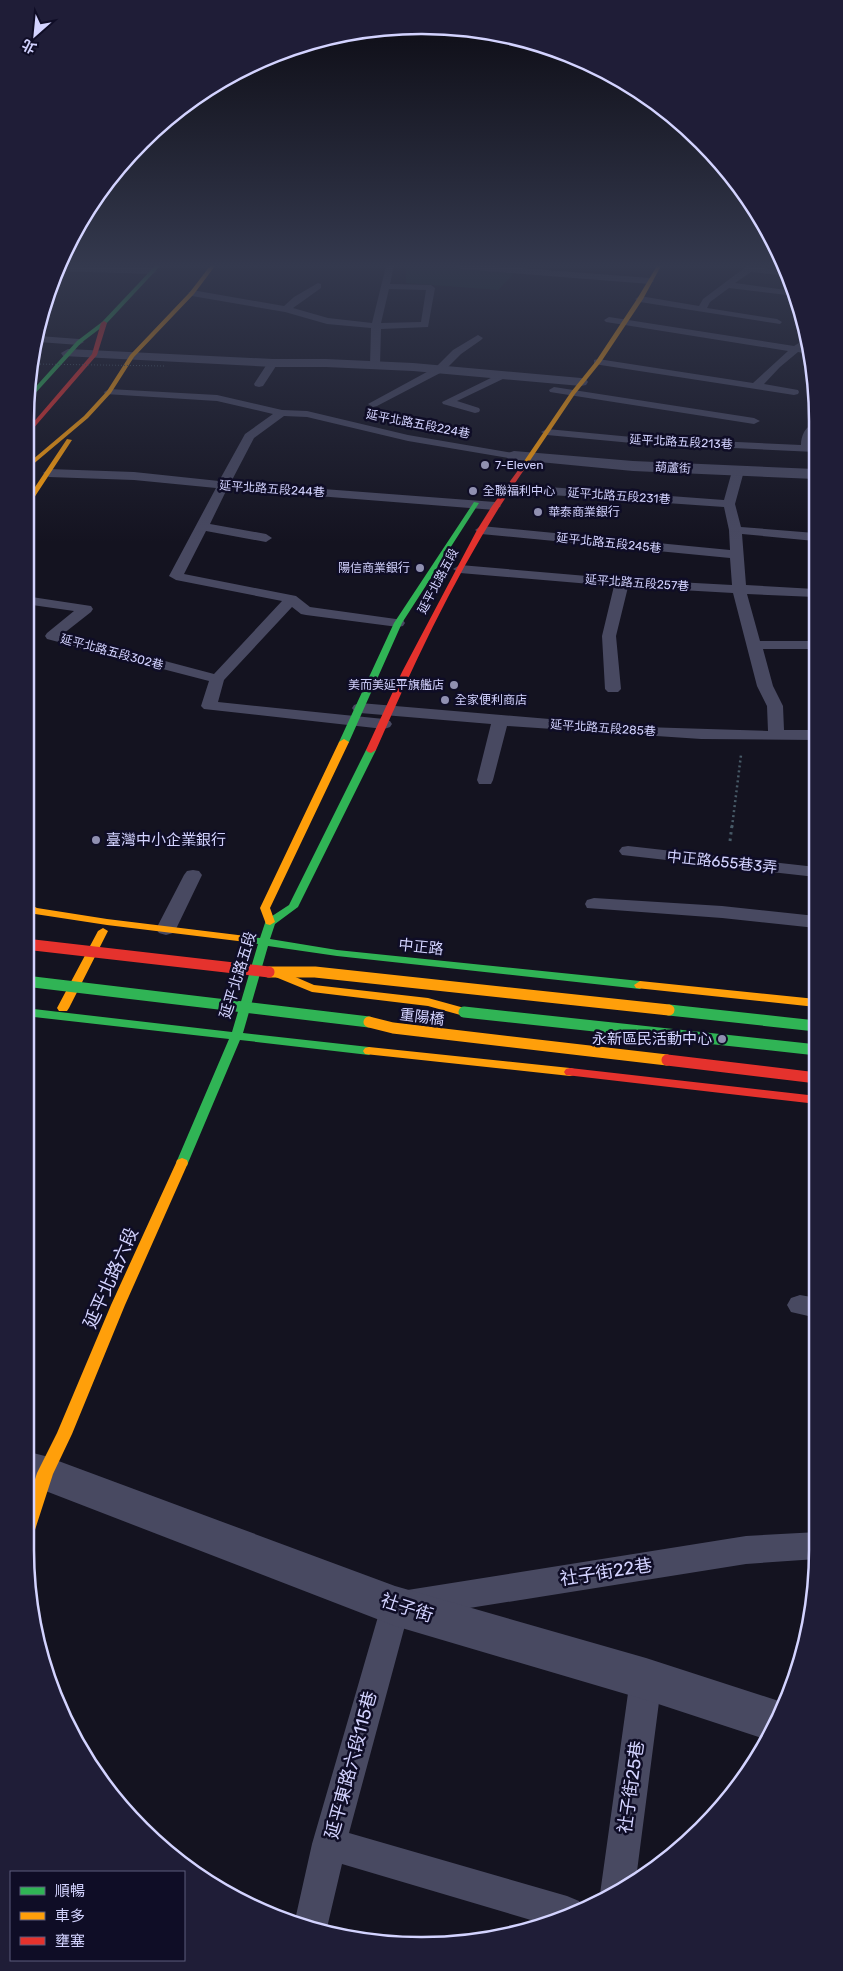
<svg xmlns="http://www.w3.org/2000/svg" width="843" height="1971" viewBox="0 0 843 1971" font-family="Rubik,'Noto Sans TC',sans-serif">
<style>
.green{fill:#112d2a}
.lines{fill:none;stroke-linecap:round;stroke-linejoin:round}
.path-far1{stroke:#475a67;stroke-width:2.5;stroke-dasharray:2 3;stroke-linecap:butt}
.path{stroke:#475a67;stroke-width:3;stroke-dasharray:2.5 4;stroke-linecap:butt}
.lane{fill:#484961;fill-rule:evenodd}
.street{fill:#484961;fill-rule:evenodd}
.fast{fill:#30b455;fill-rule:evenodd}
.slow{fill:#ff9f0a;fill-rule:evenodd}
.jam{fill:#e5322d;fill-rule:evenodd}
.path-bridge{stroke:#475a67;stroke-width:1;stroke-dasharray:1 2;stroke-linecap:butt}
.fast-bridge{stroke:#30b455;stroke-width:11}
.slow-bridge{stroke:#ff9f0a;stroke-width:11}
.jam-bridge{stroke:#e5322d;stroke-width:11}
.poi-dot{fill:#9090b1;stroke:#0f0d26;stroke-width:2}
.labels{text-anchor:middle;stroke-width:5;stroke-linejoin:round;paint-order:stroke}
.far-street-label{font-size:12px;fill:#d3d3ff;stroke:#0f0d26}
.far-poi-label{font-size:12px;fill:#d3d3ff;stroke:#0f0d26;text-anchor:start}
.poi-label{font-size:15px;fill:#d3d3ff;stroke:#0f0d26;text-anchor:start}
.street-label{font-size:15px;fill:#d3d3ff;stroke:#0f0d26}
.near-street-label{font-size:18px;fill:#d3d3ff;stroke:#0f0d26}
.rim{fill:none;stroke:#d3d3ff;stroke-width:2.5}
</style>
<rect width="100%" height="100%" fill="#141320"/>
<!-- green -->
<path class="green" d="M 406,266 L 455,266 L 515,272 L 498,290 L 406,283 Z"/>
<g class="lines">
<!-- path-far1 -->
<path class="path-far1" d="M 732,827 L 741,755"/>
<!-- path -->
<path class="path" d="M 730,841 L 732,825"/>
<!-- lane -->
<path class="lane" d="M 59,266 L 153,268 L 157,271 L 153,274 L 56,271 Z
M 386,266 L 394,266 L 390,284 L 431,285 L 435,288 L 428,327 L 381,329 L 380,365 L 375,368 L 370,365 L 371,328 L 327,324 L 285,312 L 192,296 L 188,293 L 192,290 L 284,306 L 294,297 L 318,283 L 321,284 L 321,288 L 293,308 L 328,318 L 372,323 ZM 389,289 L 426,290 L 421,322 L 381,323 Z
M 457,266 L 495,266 L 650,278 L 654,281 L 650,284 L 461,269 Z
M 747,266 L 788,271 L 790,276 L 751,272 L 735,283 L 794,291 L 795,296 L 729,288 L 710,302 L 707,308 L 777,319 L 782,322 L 780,324 L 640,302 L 635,299 L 640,296 L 699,306 L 703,299 Z
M 609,317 L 794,346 L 802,341 L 807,344 L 804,347 L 809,348 L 810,354 L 798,352 L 780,367 L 764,384 L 798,390 L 799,392 L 798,394 L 794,395 L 594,364 L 594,360 L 598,359 L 753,383 L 788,351 L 606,322 L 604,320 Z
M 478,335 L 483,338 L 481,340 L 461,354 L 444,371 L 377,406 L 373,407 L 368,404 L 436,367 L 453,350 Z
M 39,336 L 79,339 L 84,342 L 79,345 L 39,342 Z
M 273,360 L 278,363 L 263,386 L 259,387 L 255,386 L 254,384 L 269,361 Z
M 503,372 L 508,375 L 507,377 L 457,401 L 479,408 L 480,410 L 479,412 L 475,413 L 443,404 L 442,402 Z
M 554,387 L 754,418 L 760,421 L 754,424 L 550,392 L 549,390 Z
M 109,389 L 217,395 L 282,410 L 307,411 L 408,435 L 518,454 L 520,456 L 514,459 L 408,441 L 307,417 L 284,416 L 254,438 L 231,482 L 495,502 L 501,506 L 495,510 L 227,489 L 210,524 L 266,534 L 272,538 L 266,542 L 206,531 L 184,574 L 296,596 L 310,607 L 403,620 L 405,623 L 403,626 L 398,627 L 306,615 L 301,614 L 292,607 L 224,680 L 218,702 L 384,719 L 390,721 L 392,724 L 390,727 L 384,729 L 204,709 L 201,706 L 209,681 L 47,639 L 45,636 L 47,633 L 74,611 L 25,604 L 25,596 L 91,606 L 93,609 L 91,612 L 63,634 L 214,674 L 282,601 L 176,580 L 169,576 L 216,488 L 134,480 L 49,477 L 43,473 L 49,469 L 134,472 L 219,481 L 245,434 L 273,414 L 217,401 L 105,394 L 104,392 Z
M 815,423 L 815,434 L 813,436 L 815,452 L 632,443 L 547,435 L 541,432 L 547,429 L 632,437 L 801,445 C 801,436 805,426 815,423 Z
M 738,467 L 744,471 L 735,504 L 741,527 L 815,533 L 815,541 L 742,534 L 746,585 L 815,589 L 815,597 L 747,594 L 760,641 L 815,641 L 815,649 L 763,649 L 773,686 L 783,706 L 784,730 L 816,730 L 816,740 L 701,739 L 507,726 L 493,780 L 491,784 L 479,784 L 477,780 L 491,724 L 360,713 L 354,711 L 352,708 L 354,705 L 360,703 L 644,727 L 768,731 L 767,706 L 757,686 L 733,593 L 628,587 L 616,636 L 621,689 L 618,692 L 608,692 L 605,689 L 602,636 L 614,586 L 460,573 L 453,569 L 460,565 L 622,579 L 732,585 L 730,558 L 481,534 L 475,530 L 481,526 L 730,550 L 729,530 L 724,507 L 508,492 L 502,488 L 508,484 L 724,500 L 732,471 Z
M 628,846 L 816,867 L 816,877 L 622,855 L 619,851 L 622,847 Z
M 193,870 L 199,871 L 202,875 L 176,929 L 173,933 L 166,935 L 159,933 L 156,929 L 184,875 L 187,871 Z
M 594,898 L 722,906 L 816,916 L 816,928 L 722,918 L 587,908 L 585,904 L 587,900 Z
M 800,1295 L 817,1298 L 817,1318 L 791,1312 L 787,1305 L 791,1298 Z
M 818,1532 L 817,1559 L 746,1564 L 407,1618 L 349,1833 L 567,1896 L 579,1901 L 582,1907 L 541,1923 L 342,1864 L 326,1932 L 295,1920 L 312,1844 L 384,1596 L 395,1592 L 746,1536 Z
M 646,1664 L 657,1668 L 662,1679 L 636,1879 L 619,1893 L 602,1900 L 600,1894 L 630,1679 L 635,1668 Z"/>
<!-- street -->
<path class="street" d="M 68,349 L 273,359 L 326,359 L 413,363 L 581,378 L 586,379 L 588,382 L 586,385 L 581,386 L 413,371 L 326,367 L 273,367 L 63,356 L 61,353 Z
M 514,451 L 633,461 L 815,469 L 815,479 L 633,471 L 508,459 L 506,456 L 508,453 Z
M 25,1451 L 45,1456 L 395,1586 L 646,1658 L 785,1703 L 768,1740 L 646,1700 L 395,1626 L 43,1490 L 25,1485 Z"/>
<!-- fast -->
<path class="fast" d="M 155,266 L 160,266 L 106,324 L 81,343 L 31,398 L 29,399 L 30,393 L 77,341 L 102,322 Z
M 474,502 L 479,503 L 402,623 L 349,742 L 347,744 L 341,744 L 339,742 L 394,623 Z
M 371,747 L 376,750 L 298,907 L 275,924 L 270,939 L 337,950 L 640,981 L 646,985 L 640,989 L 337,956 L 268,946 L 243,1033 L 369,1047 L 375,1051 L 369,1055 L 240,1040 L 188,1163 L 187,1166 L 177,1166 L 176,1163 L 229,1039 L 25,1016 L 25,1008 L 232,1032 L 258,944 L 242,941 L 241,939 L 246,936 L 260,938 L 266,920 L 289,905 L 366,750 Z"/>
<!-- slow -->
<path class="slow" d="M 210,266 L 215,266 L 194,294 L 134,357 L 111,393 L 88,418 L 25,471 L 25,466 L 84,416 L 107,391 L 130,355 L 190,292 Z
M 657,266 L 661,266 L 643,299 L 601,362 L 575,394 L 523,471 L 519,471 L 518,470 L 571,392 L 596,361 L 637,299 Z
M 67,439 L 72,440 L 28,507 L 25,509 L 25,502 Z
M 344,739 L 349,742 L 270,908 L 275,922 L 270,925 L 266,924 L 260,908 L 339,742 Z
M 25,902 L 37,908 L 107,919 L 246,936 L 251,939 L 246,942 L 107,925 L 35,914 L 25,912 Z
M 103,928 L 108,931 L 69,1008 L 67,1011 L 59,1011 L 57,1008 L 98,931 Z
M 277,969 L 314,985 L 428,998 L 468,1009 L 470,1012 L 464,1016 L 428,1006 L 312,992 L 273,976 L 271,973 L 273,970 Z
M 640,981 L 816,999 L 816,1007 L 636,988 L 634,985 Z
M 369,1047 L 570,1068 L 574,1069 L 576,1072 L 574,1075 L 570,1076 L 365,1054 L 363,1051 L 365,1048 Z
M 182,1158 L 187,1160 L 188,1163 L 125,1305 L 72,1434 L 53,1474 L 33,1536 L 31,1541 L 25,1543 L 25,1511 L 37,1473 L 57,1433 L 111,1305 L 176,1163 L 177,1160 Z"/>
<!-- jam -->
<path class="jam" d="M 104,321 L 107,323 L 97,355 L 25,438 L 25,432 L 92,354 L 101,323 Z
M 519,469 L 524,470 C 464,556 418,654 376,750 L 371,753 L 368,752 L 366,750 L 402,672 L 477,530 L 492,506 Z
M 570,1068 L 817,1096 L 817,1104 L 566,1075 L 564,1072 L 566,1069 Z"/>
<!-- path-bridge -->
<path class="path-bridge" d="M 34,364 L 166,366"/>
<!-- fast-bridge -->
<path class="fast-bridge" d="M 25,981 L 369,1022
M 669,1010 L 816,1026
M 464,1012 L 817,1050"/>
<!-- slow-bridge -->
<path class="slow-bridge" d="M 269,972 L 315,972 L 669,1010
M 369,1022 L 393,1028 L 667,1060"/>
<!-- jam-bridge -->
<path class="jam-bridge" d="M 25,944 L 269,972
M 667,1060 L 817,1078"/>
</g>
<!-- sky -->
<linearGradient id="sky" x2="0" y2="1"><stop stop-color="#0b0a12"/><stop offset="0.49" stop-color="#34394e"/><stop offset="1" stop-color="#34394e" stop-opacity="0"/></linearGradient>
<rect width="843" height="542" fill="url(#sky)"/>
<!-- markers -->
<g class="poi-dot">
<circle cx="485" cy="465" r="5"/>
<circle cx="473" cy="491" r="5"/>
<circle cx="538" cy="512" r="5"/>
<circle cx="420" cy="568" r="5"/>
<circle cx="454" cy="685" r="5"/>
<circle cx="445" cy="700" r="5"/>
<circle cx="96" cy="840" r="5"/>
<circle cx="722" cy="1039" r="5"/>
</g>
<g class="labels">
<!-- far-street labels -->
<g class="far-street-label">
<text transform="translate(418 424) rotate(11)" y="4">延平北路五段224巷</text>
<text transform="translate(681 442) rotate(3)" y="4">延平北路五段213巷</text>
<text transform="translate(673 468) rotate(3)" y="4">葫蘆街</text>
<text transform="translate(272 489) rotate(4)" y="4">延平北路五段244巷</text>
<text transform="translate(619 496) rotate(4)" y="4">延平北路五段231巷</text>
<text transform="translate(609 543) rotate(6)" y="4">延平北路五段245巷</text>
<text transform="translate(438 581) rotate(-62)" y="4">延平北路五段</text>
<text transform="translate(637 583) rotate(4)" y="4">延平北路五段257巷</text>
<text transform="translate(112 652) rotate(15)" y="4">延平北路五段302巷</text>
<text transform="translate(603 728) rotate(4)" y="4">延平北路五段285巷</text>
</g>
<!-- far-poi labels -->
<g class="far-poi-label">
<text x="495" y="469">7-Eleven</text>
<text x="483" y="495">全聯福利中心</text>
<text x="548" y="516">華泰商業銀行</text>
<text x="410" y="572" text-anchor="end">陽信商業銀行</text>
<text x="444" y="689" text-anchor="end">美而美延平旗艦店</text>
<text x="455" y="704">全家便利商店</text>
</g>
<!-- poi labels -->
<g class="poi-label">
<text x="106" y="845">臺灣中小企業銀行</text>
<text x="712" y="1044" text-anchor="end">永新區民活動中心</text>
</g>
<!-- street labels -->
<g class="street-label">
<text transform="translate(722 862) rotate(6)" y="5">中正路655巷3弄</text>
<text transform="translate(421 947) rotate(6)" y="5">中正路</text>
<text transform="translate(238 975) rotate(-73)" y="5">延平北路五段</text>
<text transform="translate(422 1017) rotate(7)" y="5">重陽橋</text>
</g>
<!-- near-street labels -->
<g class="near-street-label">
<text transform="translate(111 1278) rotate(-66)" y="6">延平北路六段</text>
<text transform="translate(606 1572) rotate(-9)" y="6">社子街22巷</text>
<text transform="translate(407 1608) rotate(18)" y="6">社子街</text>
<text transform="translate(351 1765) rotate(-75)" y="6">延平東路六段115巷</text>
<text transform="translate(631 1787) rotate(-82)" y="6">社子街25巷</text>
</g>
</g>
<!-- crop -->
<path d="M0 0H843V1971H0ZM421 34H422A387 387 0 0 1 809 421V1550A387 387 0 0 1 422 1937H421A387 387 0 0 1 34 1550V421A387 387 0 0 1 421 34Z" fill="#1f1d37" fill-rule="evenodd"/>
<path class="rim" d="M421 34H422A387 387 0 0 1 809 421V1550A387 387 0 0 1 422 1937H421A387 387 0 0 1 34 1550V421A387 387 0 0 1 421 34Z"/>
<!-- legend -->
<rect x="10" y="1871" width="175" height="90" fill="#0f0d26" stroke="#5d5c7d"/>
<rect x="20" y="1887" width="25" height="8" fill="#30b455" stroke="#5d5c7d"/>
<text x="55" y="1896" font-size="15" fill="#d3d3ff">順暢</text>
<rect x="20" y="1912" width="25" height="8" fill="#ff9f0a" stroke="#5d5c7d"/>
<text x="55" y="1921" font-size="15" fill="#d3d3ff">車多</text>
<rect x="20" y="1937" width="25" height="8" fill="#e5322d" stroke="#5d5c7d"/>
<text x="55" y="1946" font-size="15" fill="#d3d3ff">壅塞</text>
<!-- north arrow -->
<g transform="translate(35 35) rotate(207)" stroke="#0f0d26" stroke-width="4" paint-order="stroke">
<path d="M0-4L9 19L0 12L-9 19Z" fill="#d3d3ff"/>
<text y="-8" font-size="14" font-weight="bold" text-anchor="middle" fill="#d3d3ff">北</text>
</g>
</svg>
